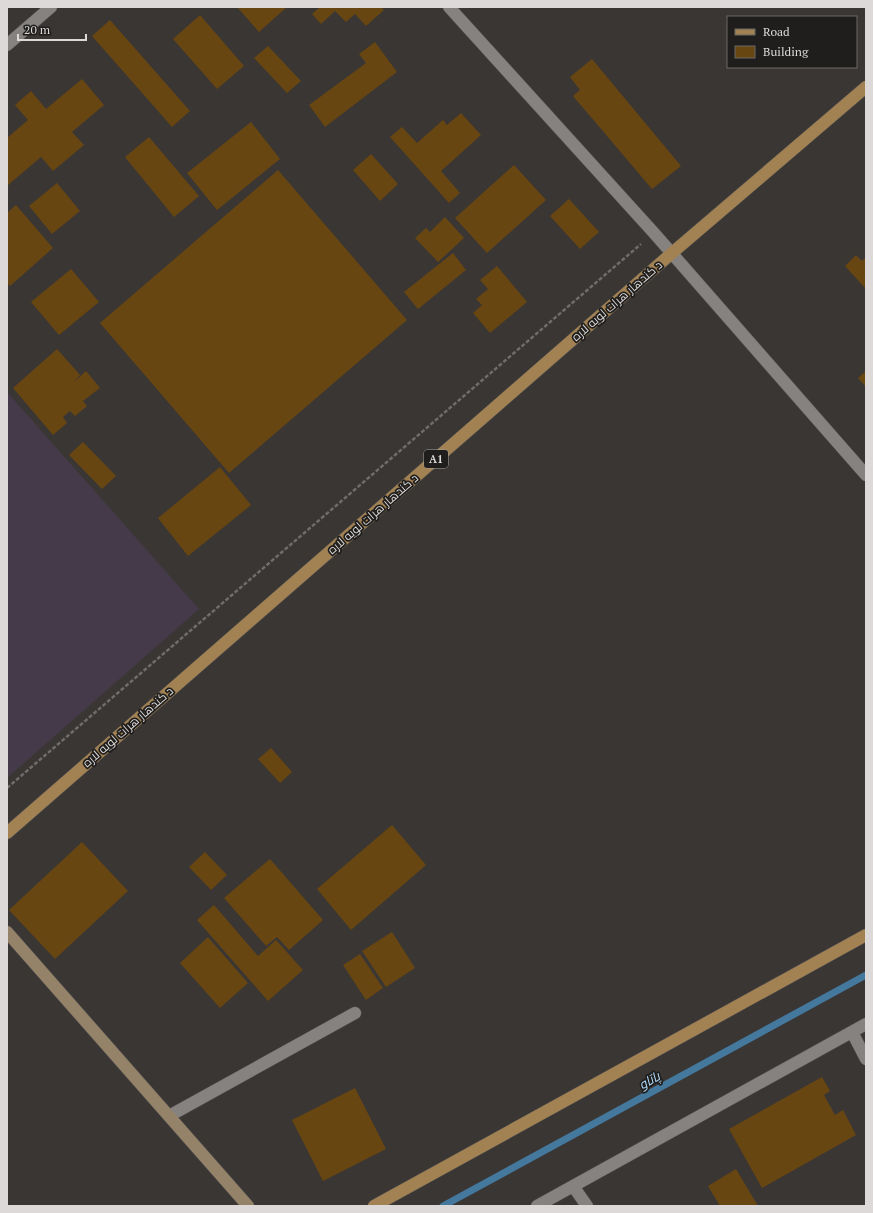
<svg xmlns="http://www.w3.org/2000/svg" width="873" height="1213" viewBox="0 0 873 1213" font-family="'PT Serif',Cairo,serif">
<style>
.education{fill:#453a49}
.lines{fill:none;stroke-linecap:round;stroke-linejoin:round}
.stream{stroke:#45789d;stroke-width:7}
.building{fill:#684612}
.street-casing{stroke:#555251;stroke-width:13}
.secondary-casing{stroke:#555251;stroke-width:13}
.primary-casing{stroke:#555251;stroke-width:13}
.path{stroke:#706c6a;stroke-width:2.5;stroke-dasharray:4 2;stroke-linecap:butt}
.street{stroke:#868280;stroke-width:12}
.secondary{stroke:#948269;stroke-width:12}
.primary{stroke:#a28252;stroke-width:12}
.labels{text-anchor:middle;stroke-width:3.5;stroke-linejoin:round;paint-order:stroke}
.shield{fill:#1f1e1d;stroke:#a3a1a0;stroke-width:1}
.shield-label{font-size:11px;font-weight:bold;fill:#dcd9d8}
.street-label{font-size:12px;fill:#dcd9d8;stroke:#1f1e1d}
.water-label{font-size:13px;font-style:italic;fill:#b0dcfe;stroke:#1f1e1d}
</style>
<rect width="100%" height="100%" fill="#3a3634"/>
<!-- education -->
<path class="education" d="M 7,392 L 199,609 L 7,778 Z"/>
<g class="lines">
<!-- stream -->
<path class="stream" d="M 443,1206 L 866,975"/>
</g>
<!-- building -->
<path class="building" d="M 237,7 L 287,7 L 259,32 Z
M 320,7 L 381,7 L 384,10 L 366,26 L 355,14 L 346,22 L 335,11 L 321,24 L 312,14 Z
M 200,15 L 244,66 L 217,89 L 173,39 Z
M 110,20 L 190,111 L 172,127 L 92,36 Z
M 375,42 L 397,72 L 325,127 L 309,105 L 366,63 L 359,54 Z
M 268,46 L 301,81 L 287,93 L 254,58 Z
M 592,59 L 681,166 L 652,189 L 573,96 L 580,90 L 570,77 Z
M 82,79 L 104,105 L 72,132 L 84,145 L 53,171 L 41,157 L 7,186 L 7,138 L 28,120 L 15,105 L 31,91 L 46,109 Z
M 461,113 L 481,135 L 441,171 L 460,193 L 449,203 L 390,137 L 402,127 L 417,143 L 443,120 L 447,125 Z
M 251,122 L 280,159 L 217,210 L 187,173 Z
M 149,137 L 199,196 L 174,217 L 125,157 Z
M 371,154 L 398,184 L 380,201 L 353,170 Z
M 514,165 L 546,200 L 487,253 L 455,218 Z
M 278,170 L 407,320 L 229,473 L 100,323 Z
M 57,183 L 80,211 L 52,234 L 29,206 Z
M 569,199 L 599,232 L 580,249 L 550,216 Z
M 16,205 L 53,248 L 10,286 L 7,283 L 7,213 Z
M 445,217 L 464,238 L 438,262 L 415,238 L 426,228 L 430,232 Z
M 453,253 L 466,270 L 418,309 L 404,292 Z
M 856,255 L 862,261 L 866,257 L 866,289 L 845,266 Z
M 497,266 L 527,302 L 490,333 L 473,313 L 482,305 L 476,299 L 488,289 L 480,280 Z
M 71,269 L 99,302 L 59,335 L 31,302 Z
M 57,349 L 80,375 L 74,382 L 86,371 L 100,388 L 83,401 L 87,406 L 75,416 L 70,411 L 63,417 L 67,423 L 53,435 L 13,388 Z
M 866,371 L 866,387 L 858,378 Z
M 83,442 L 116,476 L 102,489 L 69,455 Z
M 220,467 L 251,505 L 188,556 L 158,518 Z
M 271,748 L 292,772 L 280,783 L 258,759 Z
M 392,825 L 426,865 L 351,930 L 317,889 Z
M 82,842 L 128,891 L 55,959 L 9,910 Z
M 205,852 L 227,875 L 211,890 L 189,867 Z
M 270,859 L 323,920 L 289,950 L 277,937 L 266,946 L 224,898 Z
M 214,905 L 258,956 L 276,940 L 303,970 L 268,1001 L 197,920 Z
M 392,932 L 415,968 L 386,987 L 362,951 Z
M 208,937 L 248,983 L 220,1008 L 180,963 Z
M 360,954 L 383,988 L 366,1000 L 343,965 Z
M 822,1077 L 830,1091 L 824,1095 L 835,1115 L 843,1110 L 856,1135 L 762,1188 L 729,1129 Z
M 355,1088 L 386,1149 L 323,1181 L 292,1120 Z
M 736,1169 L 758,1206 L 720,1206 L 708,1186 Z"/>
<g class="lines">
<defs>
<path id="street" d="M 449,7 L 654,233 L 866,475
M 7,45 L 51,7
M 852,1032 L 866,1059
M 169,1116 L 355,1013
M 573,1186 L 587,1206
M 537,1206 L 866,1024"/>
<path id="secondary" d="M 7,932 L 248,1206"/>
<path id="primary" d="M 7,833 L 672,253 L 866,87
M 374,1206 L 866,935"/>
</defs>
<!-- street casing -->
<use href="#street" class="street-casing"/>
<!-- secondary casing -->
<use href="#secondary" class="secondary-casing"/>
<!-- primary casing -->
<use href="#primary" class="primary-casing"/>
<!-- path -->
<path class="path" d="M 7,788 L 641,244"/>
<!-- street -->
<use href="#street" class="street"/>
<!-- secondary -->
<use href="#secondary" class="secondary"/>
<!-- primary -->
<use href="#primary" class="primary"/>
</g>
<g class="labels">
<!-- shield labels -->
<rect class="shield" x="424" y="450" width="24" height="18" rx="3"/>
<g class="shield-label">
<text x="436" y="463">A1</text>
</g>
<!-- street labels -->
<g class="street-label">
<text transform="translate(617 301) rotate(-41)" y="4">د کندهار هرات لویه لاره</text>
<text transform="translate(373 514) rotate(-41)" y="4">د کندهار هرات لویه لاره</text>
<text transform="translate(128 727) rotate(-41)" y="4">د کندهار هرات لویه لاره</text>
</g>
<!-- water labels -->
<g class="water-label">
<text transform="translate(649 1080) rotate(-29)" y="5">پاتاو</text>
</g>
</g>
<!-- border -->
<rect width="873" height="1213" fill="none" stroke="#dcd9d8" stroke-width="16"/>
<!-- legend -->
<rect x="727" y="16" width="130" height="52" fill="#1f1e1d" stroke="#6b6968"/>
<rect x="735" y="29" width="20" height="6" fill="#a28252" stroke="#6b6968"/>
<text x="763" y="36" font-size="12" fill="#dcd9d8">Road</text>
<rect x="735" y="46" width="20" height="12" fill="#684612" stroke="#6b6968"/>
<text x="763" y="56" font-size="12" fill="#dcd9d8">Building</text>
<!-- scale -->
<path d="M18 34v6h68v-6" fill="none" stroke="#dcd9d8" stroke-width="2"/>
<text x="24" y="34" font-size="12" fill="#dcd9d8" stroke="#1f1e1d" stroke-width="3" paint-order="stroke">20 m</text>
</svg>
